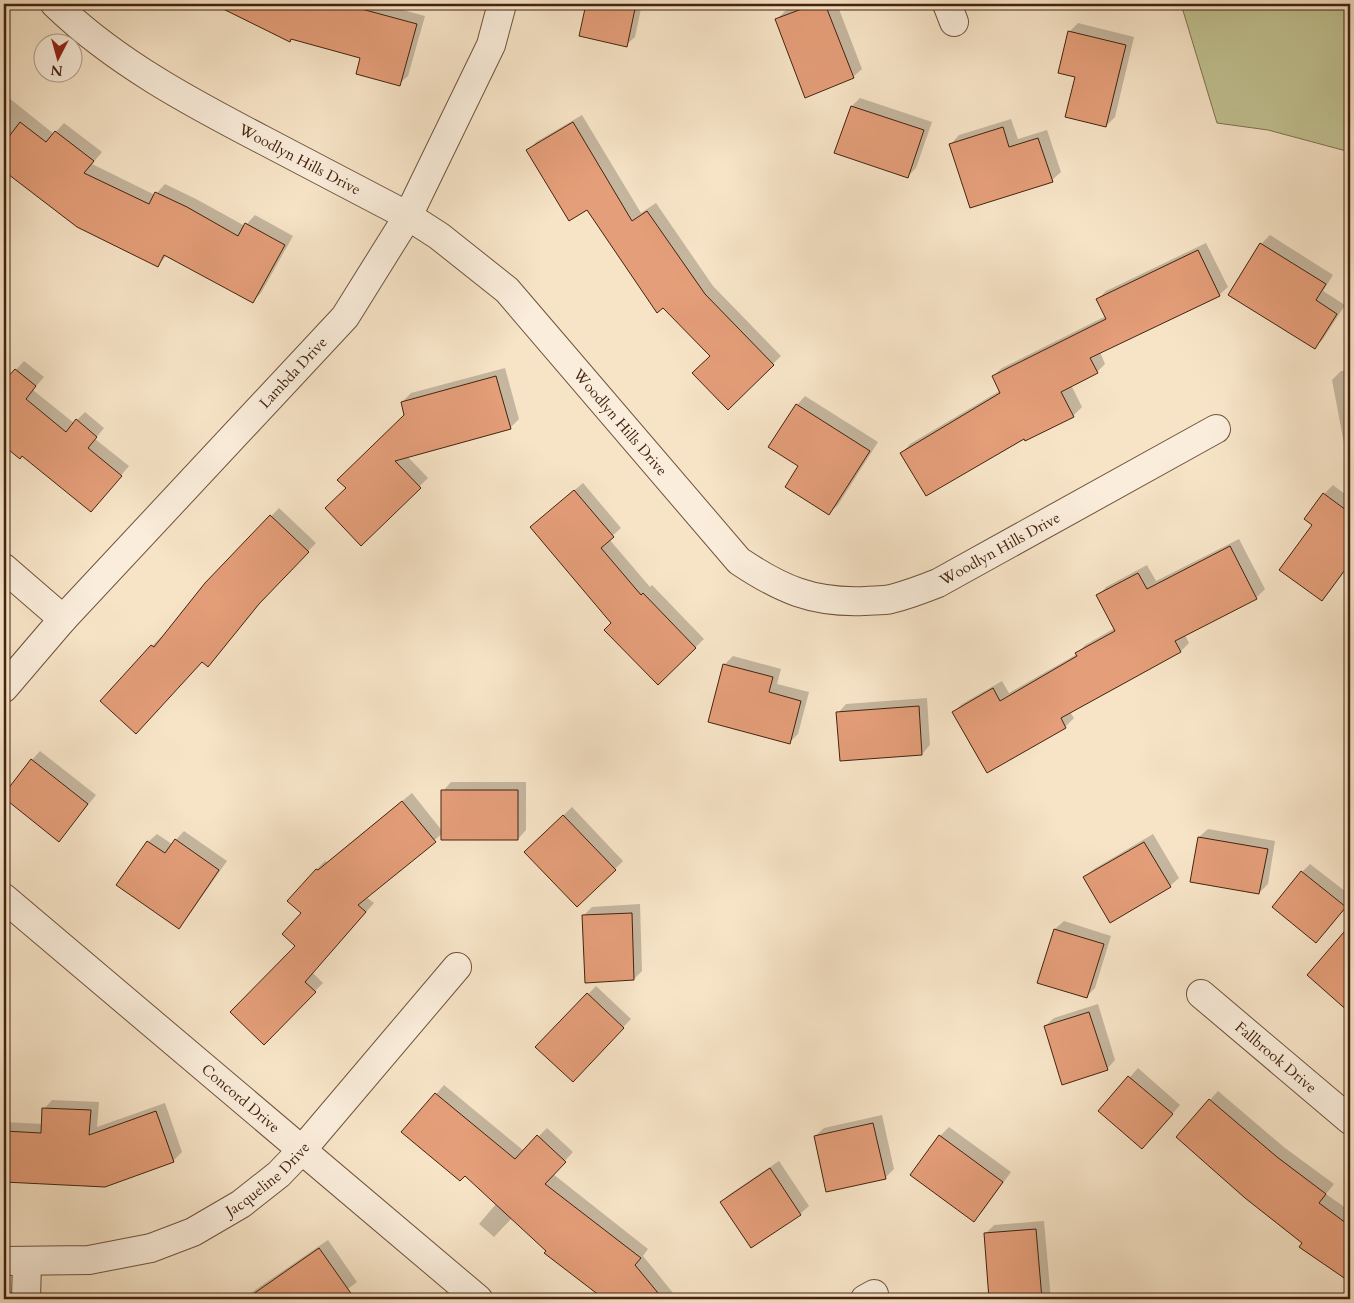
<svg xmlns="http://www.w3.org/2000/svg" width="1354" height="1303" viewBox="0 0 1354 1303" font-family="Cardo,serif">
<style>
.green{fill:#c1c292;stroke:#827250}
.shadow{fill:#0003}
.building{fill:#e49e79;stroke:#43230e}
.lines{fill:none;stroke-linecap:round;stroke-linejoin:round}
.minor-casing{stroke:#70533c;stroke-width:30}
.minor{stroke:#faeddb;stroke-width:28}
.labels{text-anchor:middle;stroke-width:4;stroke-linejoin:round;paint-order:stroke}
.street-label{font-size:15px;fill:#43230e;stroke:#faeddb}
</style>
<rect width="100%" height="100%" fill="#f7e4c7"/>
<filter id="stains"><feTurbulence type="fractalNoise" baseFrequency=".004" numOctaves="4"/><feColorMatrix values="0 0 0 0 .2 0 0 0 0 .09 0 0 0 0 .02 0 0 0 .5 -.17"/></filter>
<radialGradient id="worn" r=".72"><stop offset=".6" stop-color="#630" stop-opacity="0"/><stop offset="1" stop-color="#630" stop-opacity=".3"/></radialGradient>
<!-- green -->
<path class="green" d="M 1181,4 L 1350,4 L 1350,152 L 1268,130 L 1217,123 Z"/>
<!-- shadow -->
<path class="shadow" d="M 216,4 L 381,4 L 425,16 L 408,76 L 399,84 L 362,57 L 292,38 L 289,40 Z
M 587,4 L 642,4 L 635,37 L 626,45 L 580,35 Z
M 803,4 L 837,4 L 862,69 L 853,77 L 776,20 L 785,11 Z
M 1078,23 L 1134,37 L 1115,117 L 1106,126 L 1076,76 L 1069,32 Z
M 4,81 L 10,87 L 4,93 Z
M 4,94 L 54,134 L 64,123 L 102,152 L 92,164 L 155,195 L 165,184 L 196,199 L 245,226 L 255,215 L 293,236 L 261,293 L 253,301 L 167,255 L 158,265 L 77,226 L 4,169 Z
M 860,98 L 932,122 L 916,168 L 908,176 L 852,106 Z
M 582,115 L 641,213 L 656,203 L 713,286 L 781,356 L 728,408 L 711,356 L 587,208 L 528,151 L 536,142 Z
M 1011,119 L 1018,139 L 1047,130 L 1061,172 L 1052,180 L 951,144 L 959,135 Z
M 1270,235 L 1333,275 L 1323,291 L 1345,305 L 1323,339 L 1315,347 L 1230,294 L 1261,244 Z
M 1206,243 L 1228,287 L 1219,295 L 1100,352 L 1105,364 L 1097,372 L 1071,385 L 1082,407 L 1073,416 L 1026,440 L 1025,437 L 902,453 L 910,444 L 1001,390 L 993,376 L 1002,368 L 1106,316 L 1098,299 L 1106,291 Z
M 24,361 L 44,377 L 33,390 L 74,423 L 85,412 L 104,428 L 95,439 L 129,466 L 91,511 L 22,455 L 20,458 L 4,445 L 4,383 Z
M 505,368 L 519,419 L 510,428 L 407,456 L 428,478 L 361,544 L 347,488 L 406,415 L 402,402 L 411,393 Z
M 1350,370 L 1350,453 L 1346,454 L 1332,380 L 1341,371 Z
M 805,396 L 878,442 L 838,505 L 829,513 L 800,466 L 797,405 Z
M 583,483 L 621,528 L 609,539 L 650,587 L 652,585 L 704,639 L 658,683 L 612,623 L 540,519 Z
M 1333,485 L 1350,498 L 1350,564 L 1330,591 L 1322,599 L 1314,525 L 1324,494 Z
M 279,508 L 316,543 L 267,594 L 216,657 L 208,665 L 202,661 L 102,701 L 152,646 L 161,637 L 162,638 L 206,584 Z
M 1239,539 L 1265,589 L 1256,598 L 1185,635 L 1189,643 L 1181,651 L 1070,712 L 1074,718 L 1065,727 L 987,771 L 954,712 L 962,704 L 1002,681 L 1009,693 L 1077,654 L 1085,645 L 1115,628 L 1098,596 L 1106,587 L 1147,565 L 1156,581 Z
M 733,656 L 781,669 L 777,684 L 809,692 L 798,734 L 790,742 L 724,665 Z
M 927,698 L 930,745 L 922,754 L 838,713 L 846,704 Z
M 40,751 L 96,795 L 59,840 L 4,797 L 32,760 Z
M 451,782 L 526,782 L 526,830 L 518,839 L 443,833 L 366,897 L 374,903 L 313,973 L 323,983 L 264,1043 L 297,945 L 303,913 L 317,869 L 325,861 L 327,862 L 412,793 L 443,832 L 443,791 Z
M 572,807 L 623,861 L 615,869 L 534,844 Z
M 1208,829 L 1275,841 L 1268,884 L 1259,893 L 1199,837 Z
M 184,831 L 227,861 L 187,918 L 179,927 L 148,842 L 157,834 L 172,844 Z
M 1153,834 L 1179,878 L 1170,886 L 1085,877 L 1094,869 Z
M 1310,864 L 1350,895 L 1350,901 L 1325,933 L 1302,872 Z
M 640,904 L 642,971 L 634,979 L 584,915 L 592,907 Z
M 1064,921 L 1111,936 L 1095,988 L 1086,997 L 1055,929 Z
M 1350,928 L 1350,1011 L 1309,975 Z
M 596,986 L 631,1019 L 581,1072 L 537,1047 Z
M 1098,1004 L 1115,1060 L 1107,1069 L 1045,1026 L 1054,1018 Z
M 1138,1068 L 1180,1105 L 1151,1139 L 1100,1111 Z
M 444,1085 L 524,1151 L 547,1128 L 573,1152 L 553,1174 L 648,1249 L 643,1256 L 678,1299 L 606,1299 L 546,1253 L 547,1251 L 512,1218 L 494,1237 L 479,1224 L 513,1184 L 465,1174 L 403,1132 Z
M 1218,1091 L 1285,1148 L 1334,1184 L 1326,1194 L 1350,1211 L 1350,1281 L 1301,1246 L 1304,1242 L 1210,1100 Z
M 52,1100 L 99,1102 L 97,1127 L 165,1103 L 182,1152 L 173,1161 L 104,1186 L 4,1181 L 4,1122 L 43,1124 L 44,1109 Z
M 882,1115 L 894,1169 L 885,1178 L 815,1136 L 824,1128 Z
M 949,1127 L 1011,1172 L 982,1212 L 974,1220 L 912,1175 L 940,1136 Z
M 779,1161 L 809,1206 L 800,1214 L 721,1202 L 730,1194 Z
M 1044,1221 L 1051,1299 L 991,1299 L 985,1234 L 994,1225 Z
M 328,1240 L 357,1282 L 335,1299 L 242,1299 Z"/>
<!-- building -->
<path class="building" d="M 213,4 L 343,4 L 417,24 L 400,86 L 356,74 L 360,58 L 291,39 L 290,42 Z
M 586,4 L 636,4 L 627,47 L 579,36 Z
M 815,4 L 825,4 L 854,78 L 805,98 L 775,19 Z
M 1068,31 L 1126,45 L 1106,127 L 1065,117 L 1075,77 L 1058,73 Z
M 851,106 L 924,130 L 908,178 L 834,153 Z
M 20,122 L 46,142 L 55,131 L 94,161 L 84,173 L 149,204 L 155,192 L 187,207 L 238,236 L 245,223 L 285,245 L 253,303 L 164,255 L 158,267 L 77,227 L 4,171 L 4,143 Z
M 573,122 L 632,221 L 647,211 L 705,294 L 774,365 L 728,410 L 692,373 L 710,356 L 663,308 L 657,313 L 587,210 L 569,221 L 526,150 Z
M 1003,127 L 1009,147 L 1038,138 L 1053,182 L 970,208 L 949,144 Z
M 1260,243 L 1326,284 L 1316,300 L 1337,314 L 1315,349 L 1228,295 Z
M 1198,250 L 1220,296 L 1090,358 L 1098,373 L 1061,392 L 1074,417 L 1025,441 L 1024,439 L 926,496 L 900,453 L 1000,393 L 992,376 L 1106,319 L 1096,299 Z
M 15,369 L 36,386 L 26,399 L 66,432 L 76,419 L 97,437 L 88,448 L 122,476 L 91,512 L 22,456 L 20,459 L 4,446 L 4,381 Z
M 496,376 L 511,429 L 395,461 L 421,488 L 361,546 L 325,508 L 346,488 L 337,480 L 404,415 L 401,402 Z
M 796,404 L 870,451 L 829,515 L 785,487 L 798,466 L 768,447 Z
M 574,490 L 614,537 L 601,548 L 641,595 L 643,593 L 696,648 L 658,685 L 604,630 L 611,623 L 530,527 Z
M 1323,493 L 1350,513 L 1350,563 L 1322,601 L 1279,570 L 1312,525 L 1304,519 Z
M 270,515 L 309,552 L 259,604 L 208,667 L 202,662 L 136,734 L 100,701 L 151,645 L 154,647 L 205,583 Z
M 1230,546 L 1257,599 L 1175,641 L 1181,652 L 1061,718 L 1066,728 L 987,773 L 952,712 L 993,688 L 1000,701 L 1077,656 L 1075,653 L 1115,631 L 1096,595 L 1138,573 L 1147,589 Z
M 723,664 L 773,677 L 769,692 L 801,701 L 790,744 L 708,722 Z
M 919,706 L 922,755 L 840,761 L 836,712 Z
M 31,759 L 88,804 L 59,842 L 4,798 L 4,794 Z
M 441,790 L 518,790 L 518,840 L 441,840 Z
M 402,801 L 436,842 L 358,905 L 366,912 L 305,982 L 316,992 L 264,1045 L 230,1012 L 295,946 L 282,934 L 301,913 L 287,901 L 316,869 L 318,870 Z
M 563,815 L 616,870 L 577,907 L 524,852 Z
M 1198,837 L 1268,849 L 1259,894 L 1190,882 Z
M 175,839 L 219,870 L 179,929 L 116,885 L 147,841 L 165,853 Z
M 1144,842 L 1171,887 L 1110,923 L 1083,877 Z
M 1301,871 L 1346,907 L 1316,943 L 1272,907 Z
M 632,913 L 634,980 L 585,983 L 582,915 Z
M 1350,925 L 1350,1013 L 1307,975 Z
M 1054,929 L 1104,944 L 1087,998 L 1037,983 Z
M 587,993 L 624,1028 L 573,1082 L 535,1047 Z
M 1089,1012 L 1108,1070 L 1062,1085 L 1044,1026 Z
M 1128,1076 L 1173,1114 L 1142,1149 L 1098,1111 Z
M 435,1093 L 515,1159 L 537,1135 L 566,1162 L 545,1184 L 641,1258 L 635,1265 L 663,1299 L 604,1299 L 544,1253 L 546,1251 L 465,1176 L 460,1181 L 401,1132 Z
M 1209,1099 L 1277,1157 L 1326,1194 L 1319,1203 L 1350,1226 L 1350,1282 L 1299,1247 L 1302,1243 L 1245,1198 L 1176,1137 Z
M 42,1108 L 91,1110 L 89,1135 L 156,1111 L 174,1162 L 105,1187 L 4,1182 L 4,1131 L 41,1133 Z
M 873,1123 L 886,1179 L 826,1192 L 814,1136 Z
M 939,1135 L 1003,1182 L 974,1222 L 910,1175 Z
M 770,1168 L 801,1215 L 751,1248 L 720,1202 Z
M 1036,1229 L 1042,1299 L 989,1299 L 984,1233 Z
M 319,1248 L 355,1299 L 246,1299 Z"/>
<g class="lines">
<defs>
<g id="minor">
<path id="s1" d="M 55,4 C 115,62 190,102 263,140 C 312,166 360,191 408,216 L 439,236 L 507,290 L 739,561 C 781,589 812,603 864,601 C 873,600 882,601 891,599 C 907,595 923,589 938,583 L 1216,429"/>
<path d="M 947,4 L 954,22"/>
<path d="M 4,568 L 63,619"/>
<path id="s2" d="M 4,688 L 63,619 L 345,317 L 408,216 L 491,45 L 502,4"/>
<path id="s3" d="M 4,898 L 478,1299"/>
<path id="s4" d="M 1201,994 L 1350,1120"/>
<path id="s5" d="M 4,1261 L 89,1260 L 151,1248 L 193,1232 L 241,1204 L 279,1174 L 301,1151 L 457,967"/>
<path d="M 26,1299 L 27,1262"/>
<path d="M 865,1299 L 874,1294"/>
</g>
</defs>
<!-- minor casing -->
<use href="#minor" class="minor-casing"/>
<!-- minor -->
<use href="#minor" class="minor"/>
</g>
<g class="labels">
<!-- street labels -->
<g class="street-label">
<text dy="5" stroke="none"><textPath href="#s1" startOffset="291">Woodlyn Hills Drive</textPath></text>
<text dy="5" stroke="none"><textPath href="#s2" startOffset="428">Lambda Drive</textPath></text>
<text dy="5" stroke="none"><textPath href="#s1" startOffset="711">Woodlyn Hills Drive</textPath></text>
<text dy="5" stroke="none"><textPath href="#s1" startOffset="1175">Woodlyn Hills Drive</textPath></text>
<text dy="5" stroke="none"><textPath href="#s4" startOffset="98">Fallbrook Drive</textPath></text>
<text dy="5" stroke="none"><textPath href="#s3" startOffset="310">Concord Drive</textPath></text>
<text dy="5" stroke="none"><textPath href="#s5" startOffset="285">Jacqueline Drive</textPath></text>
</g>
</g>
<!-- margin -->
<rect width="1354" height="1303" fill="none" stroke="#f7e4c7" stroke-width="20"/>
<rect x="5" y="5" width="1344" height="1293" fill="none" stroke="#43230e" stroke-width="2.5"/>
<rect x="10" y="10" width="1334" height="1283" fill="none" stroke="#43230e"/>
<!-- north arrow -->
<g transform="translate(58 58) rotate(186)"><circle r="24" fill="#faeddb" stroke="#b19c89"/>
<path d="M0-4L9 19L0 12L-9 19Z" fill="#8f2418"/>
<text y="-8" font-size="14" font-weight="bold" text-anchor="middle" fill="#43230e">N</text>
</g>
<rect width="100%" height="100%" filter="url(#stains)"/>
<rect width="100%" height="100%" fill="url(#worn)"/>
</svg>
